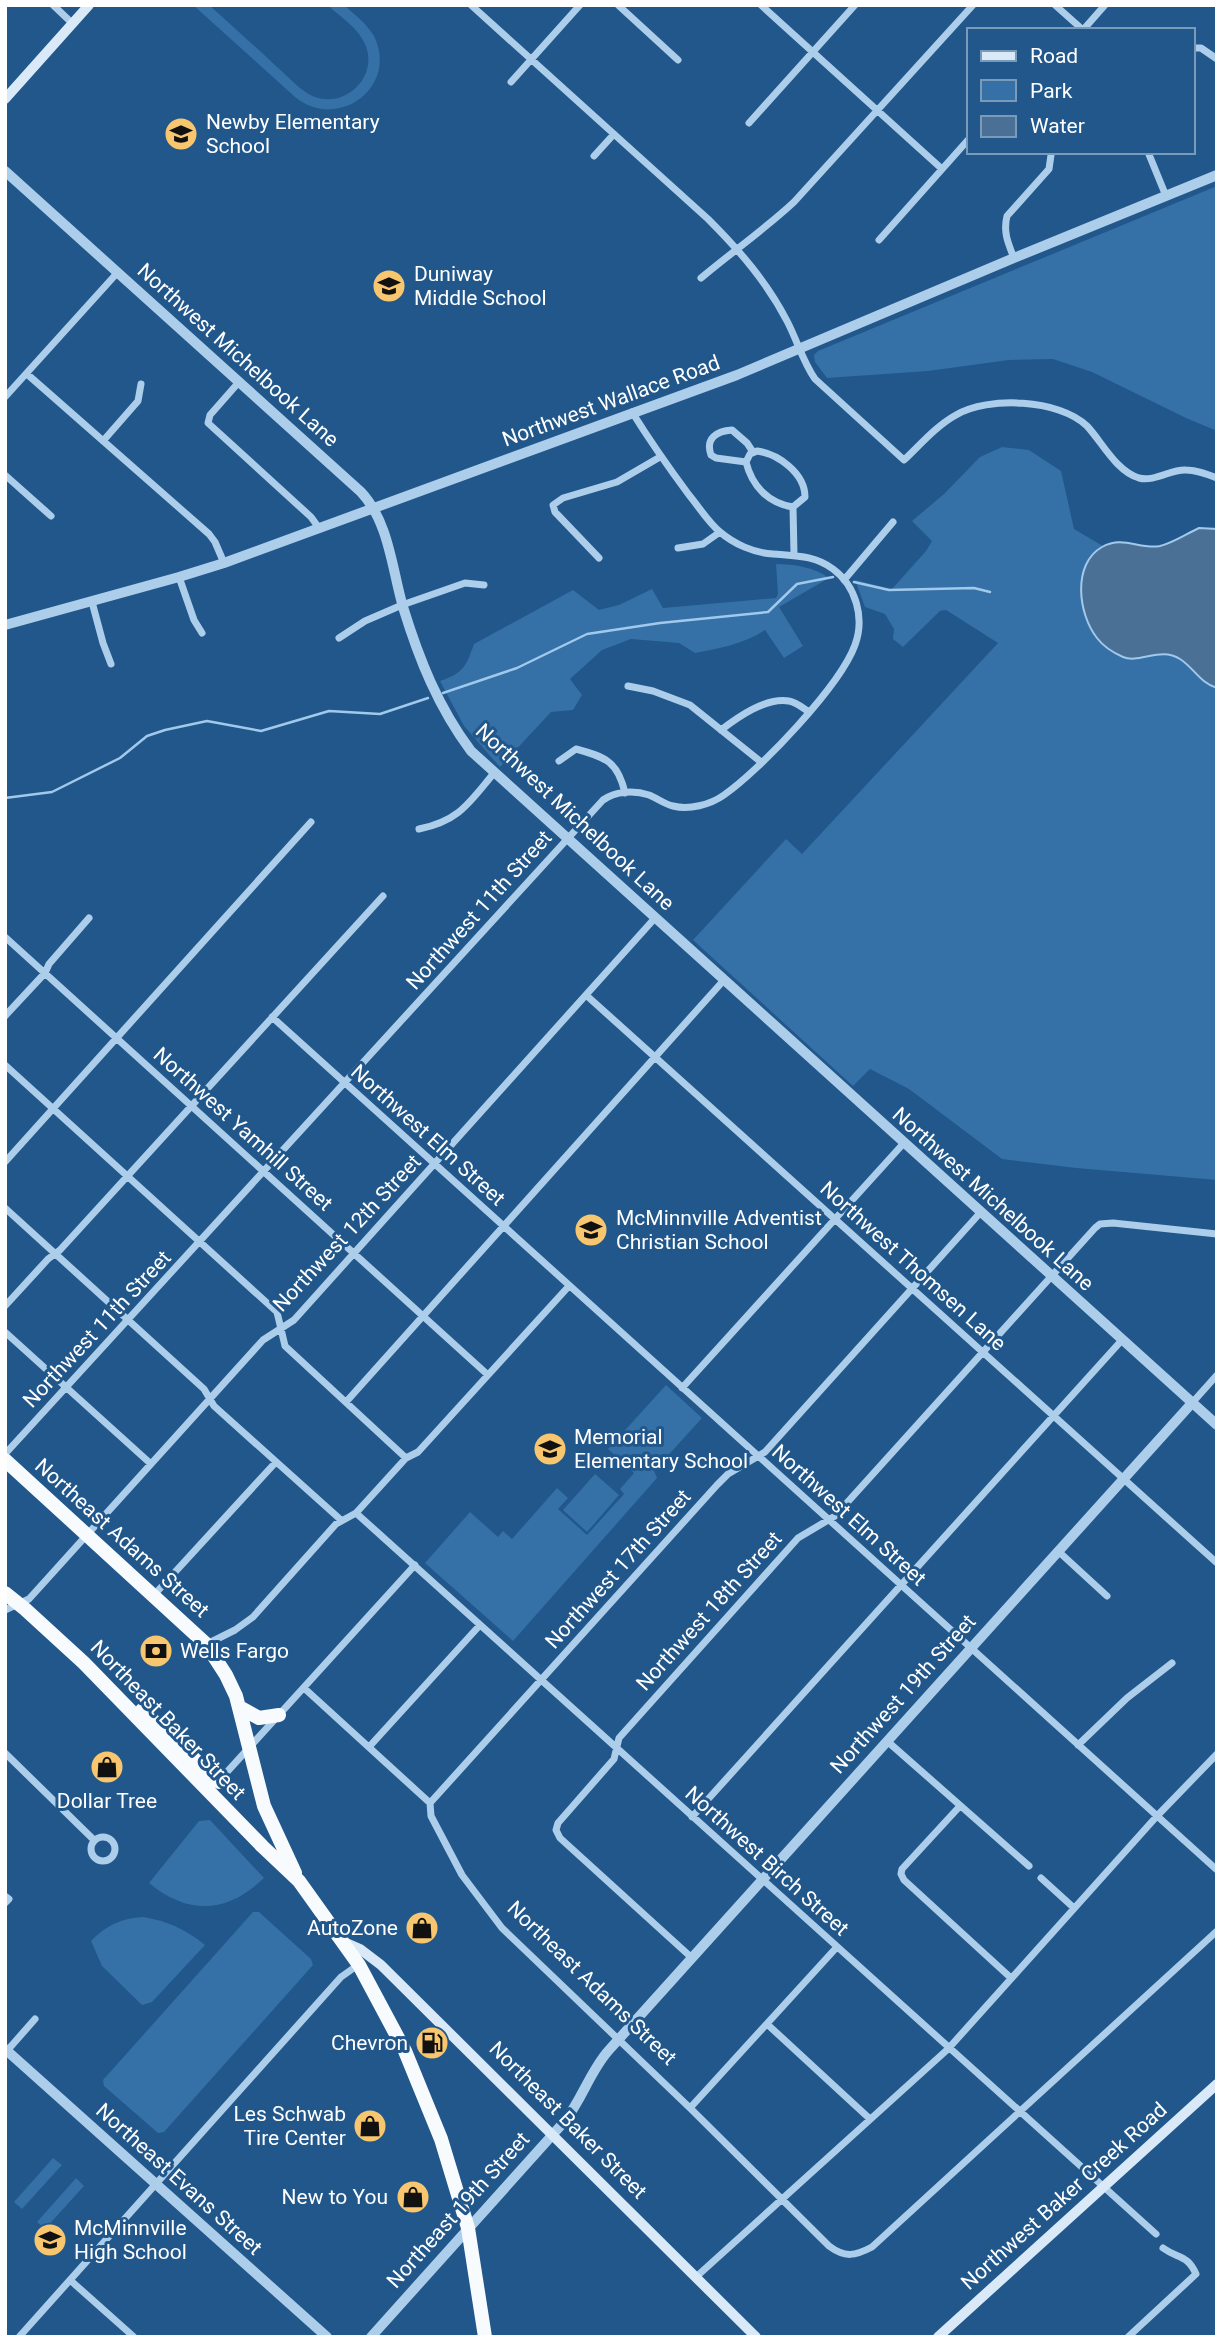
<svg xmlns="http://www.w3.org/2000/svg" width="1222" height="2342" viewBox="0 0 1222 2342" font-family="Roboto,sans-serif">
<style>
.green{fill:#3570a7}
.water{fill:#4b7095;stroke:#a1c9ec;stroke-width:2}
.lines{fill:none;stroke-linecap:round;stroke-linejoin:round}
.stream{stroke:#a1c9ec;stroke-width:2.5}
.minor{stroke:#adceeb;stroke-width:7}
.tertiary{stroke:#adceeb;stroke-width:10}
.secondary{stroke:#d9e9f8;stroke-width:10}
.trunk{stroke:#f8fbfe;stroke-width:14}
.labels{text-anchor:middle;stroke-width:6;stroke-linejoin:round;paint-order:stroke}
.poi-label{font-size:21px;fill:#fff;stroke:#21578a;text-anchor:start}
.street-label{font-size:21px;fill:#fff;stroke:#21578a}
</style>
<rect width="100%" height="100%" fill="#21578a"/>
<!-- green -->
<path class="green" d="M 193,5 L 209,5 C 232,26 255,46 277,67 C 289,77 301,92 315,97 C 347,108 379,75 365,44 C 358,28 340,16 327,5 L 344,5 C 355,15 367,24 374,36 C 399,87 338,132 295,97 Z
M 1217,186 L 1217,431 L 1186,418 L 1092,372 L 1053,359 L 1009,360 L 928,371 L 827,378 L 815,362 L 814,355 L 818,351 Z
M 1002,447 L 1029,450 L 1061,471 L 1074,529 L 1103,546 L 1118,541 L 1158,547 L 1199,528 L 1217,529 L 1217,1180 L 1076,1168 L 1002,1159 L 909,1089 L 870,1069 L 853,1086 L 693,940 L 786,839 L 802,854 L 998,643 L 946,610 L 940,611 L 903,647 L 893,639 L 894,629 L 885,614 L 865,607 L 855,580 L 892,589 L 926,551 L 932,541 L 912,521 L 944,494 L 980,457 Z
M 776,564 C 794,564 814,567 829,578 L 779,607 L 803,646 L 784,658 L 765,630 C 743,644 720,648 695,653 L 679,643 L 631,639 L 602,650 L 570,679 L 582,695 L 573,710 L 551,712 L 500,767 L 464,726 L 440,681 C 464,673 466,666 474,644 L 573,590 L 599,610 L 619,605 L 652,589 L 663,608 L 776,598 L 778,594 Z
M 666,1385 L 702,1418 L 654,1471 L 657,1478 L 513,1641 L 425,1563 L 470,1512 L 498,1537 L 503,1531 L 512,1539 L 557,1488 L 568,1498 L 558,1509 L 587,1535 L 624,1494 L 620,1489 L 634,1473 L 608,1449 Z
M 595,1474 L 619,1495 L 587,1532 L 563,1510 Z
M 210,1820 L 264,1878 C 228,1913 189,1916 149,1883 L 199,1821 Z
M 253,1912 L 259,1912 L 311,1959 L 313,1965 L 164,2132 L 158,2133 L 104,2086 L 103,2080 Z
M 143,1917 C 168,1921 185,1929 205,1945 L 152,2002 L 142,2005 L 102,1966 L 91,1941 C 105,1926 122,1918 143,1917 Z
M 53,2158 L 62,2165 L 22,2209 L 14,2202 Z
M 76,2178 L 84,2186 L 45,2229 L 37,2222 Z"/>
<!-- water -->
<path class="water" d="M 1199,528 L 1217,529 L 1217,688 C 1200,683 1194,668 1180,659 C 1161,646 1139,664 1123,657 C 1114,653 1103,646 1097,638 C 1078,614 1072,564 1102,547 C 1123,535 1140,550 1160,546 C 1173,543 1186,534 1199,528 Z"/>
<g class="lines">
<!-- stream -->
<path class="stream" d="M 854,582 L 889,590 L 974,588 L 990,592
M 443,693 L 517,668 L 587,634 L 660,623 L 768,612 L 797,584 L 833,577
M 5,798 L 52,792 L 120,758 L 147,736 L 165,730 L 207,721 L 261,731 L 329,711 L 380,714 L 428,698"/>
<!-- minor -->
<path class="minor" d="M 53,5 L 73,24
M 471,5 L 708,219 C 739,250 767,282 787,321 C 797,340 803,362 815,379 L 904,460 C 920,445 936,426 956,415 C 988,396 1059,399 1087,426 C 1102,442 1116,471 1139,478 C 1155,482 1171,469 1186,470 C 1197,470 1207,474 1217,478
M 618,5 L 678,60
M 761,5 L 942,169
M 1055,5 L 1083,30
M 1083,30 L 1105,5
M 1192,48 L 1201,48 L 1217,59
M 511,82 L 580,5
M 749,123 L 855,5
M 1148,152 L 1166,196
M 594,156 L 614,134
M 879,240 L 968,140
M 1014,258 C 1008,243 1003,232 1007,216 L 1049,169 L 1051,155
M 701,278 C 732,252 765,229 794,202 L 973,5
M 27,374 L 209,534 L 215,542 L 224,563
M 239,382 L 210,415 L 208,423 L 311,517 L 319,528
M 5,397 L 118,272
M 103,441 L 138,401 L 141,384
M 757,451 C 778,454 805,473 805,497 L 793,507 C 768,503 752,486 746,462 L 750,454 Z
M 746,462 L 716,458 L 711,455 C 705,438 717,431 732,430 L 747,443 L 753,452
M 5,475 L 51,516
M 793,507 L 794,554
M 678,548 L 703,544 L 720,532
M 599,558 L 555,512 L 553,505 L 563,498 L 617,482 L 660,457
M 179,577 L 194,620 L 202,633
M 844,580 L 893,522
M 92,602 L 103,643 L 111,664
M 339,638 L 365,621 L 402,605 L 465,583 L 484,585
M 628,686 L 653,691 L 690,705 L 761,762
M 721,730 C 738,717 766,697 789,701 C 796,702 803,708 809,712
M 559,761 L 576,749 C 606,757 618,762 625,793
M 419,829 C 459,821 469,803 494,773
M 5,937 L 488,1375
M 586,995 L 1217,1563
M 5,1016 L 45,973 L 49,964 L 89,918
M 272,1017 L 1217,1870
M 5,1065 L 277,1312 L 285,1346 L 406,1458
M 5,1162 L 311,822
M 5,1208 L 204,1389 L 214,1406 L 341,1520
M 5,1306 L 48,1259 L 60,1250 L 383,896
M 5,1332 L 151,1464
M 682,1388 L 903,1144
M 346,1402 L 724,980
M 1192,1403 L 1217,1375
M 5,1454 L 603,800 C 616,791 634,790 649,795 C 657,798 664,804 673,806 C 689,810 710,805 724,795 C 760,770 840,686 855,645 C 865,618 856,586 833,569 C 814,555 795,556 773,554 C 754,553 734,544 720,532 C 708,522 699,507 689,495 C 669,468 650,441 632,412
M 356,1513 L 1156,2234
M 1058,1551 L 1107,1596
M 154,1595 L 275,1463
M 5,1610 L 29,1599 L 263,1340 L 294,1320 L 655,918
M 207,1644 L 235,1630 L 253,1617 L 336,1524 L 356,1513 L 406,1458 L 418,1452 L 569,1286
M 304,1688 L 430,1803 L 431,1816 L 462,1875 L 502,1928 L 690,2108 L 829,2246 C 845,2258 855,2256 872,2247 L 1217,1931
M 887,1741 L 1029,1866
M 1078,1745 L 1127,1698 L 1172,1663
M 369,1747 L 480,1625
M 5,1753 L 94,1840
M 217,1783 L 415,1565
M 430,1803 L 717,1485 L 728,1474 L 765,1452 L 980,1213
M 960,1806 L 902,1869 L 901,1874 L 904,1880 L 1011,1978
M 692,1817 L 1122,1340
M91 1849a12 12 0 1 1 24 0a12 12 0 1 1-24 0Z
M 1041,1878 L 1074,1908
M 5,1896 L 9,1899 L 5,1903
M 692,1958 L 560,1838 L 556,1830 L 558,1823 L 614,1759 L 619,1738 L 798,1538 L 835,1516 L 1095,1228 L 1100,1224 L 1113,1223 L 1217,1234
M 767,2024 L 870,2119
M 6,2052 L 35,2019
M 690,2108 L 836,1948
M 696,2277 L 948,2049 L 1157,1816 L 1217,1754
M 70,2280 L 134,2337
M 19,2337 L 341,1977 L 358,1965
M 1128,2337 L 1196,2274 C 1187,2254 1178,2259 1163,2248"/>
<!-- tertiary -->
<path class="tertiary" d="M 5,171 L 361,492 C 389,522 392,569 403,607 C 419,659 438,707 471,751 L 1217,1425
M 5,625 L 179,577 L 224,563 L 737,375 L 1014,258 L 1217,175
M 5,2049 L 327,2337
M 371,2337 L 564,2122 C 582,2100 590,2071 609,2050 L 1192,1403"/>
<!-- secondary -->
<path class="secondary" d="M 5,99 L 89,5
M 344,1942 L 360,1949 L 381,1965 L 756,2337
M 938,2337 L 1217,2084"/>
<!-- trunk -->
<path class="trunk" d="M 5,1460 L 206,1644 L 226,1675 L 236,1696 L 264,1806 L 295,1873
M 5,1593 L 25,1609 L 84,1663 L 262,1846 L 299,1881 L 359,1965 L 405,2051 L 441,2139 L 468,2228 L 485,2337
M 239,1707 L 259,1718 L 279,1715
M 142,1710 L 219,1782"/>
</g>
<!-- icons -->
<defs>
<symbol id="school-disc" viewBox="-11 -11 22 22"><circle r="9.5" fill="#f7c66f" stroke="#21578a"/><path d="M0-5L7-2L0 1L-7-2ZM-4 1L0 2.5L4 1V4Q0 6-4 4Z" fill="#111"/></symbol>
<symbol id="bank-disc" viewBox="-11 -11 22 22"><circle r="9.5" fill="#f7c66f" stroke="#21578a"/><path d="M-6-4H6V4H-6ZM0-2.3a2.3 2.3 0 1 0 0 4.6a2.3 2.3 0 1 0 0-4.6Z" fill="#111"/></symbol>
<symbol id="shop-disc" viewBox="-11 -11 22 22"><circle r="9.5" fill="#f7c66f" stroke="#21578a"/><path d="M-5-2.5h2.3a2.7 3.5 0 0 1 5.4 0H5L5.5 6h-11ZM-1.5-2.5h3a1.5 2.3 0 0 0-3 0Z" fill="#111"/></symbol>
<symbol id="fuel-disc" viewBox="-11 -11 22 22"><circle r="9.5" fill="#f7c66f" stroke="#21578a"/><path d="M-5.5-6h7V0h2V4h1.3V-2.5L3-4.5l.8-.8L6-3V5H2.5V1h-1V6h-7ZM-4.2-4.7v3.2H.2V-4.7Z" fill="#111"/></symbol>
</defs>
<g fill-rule="evenodd">
<use href="#school-disc" x="162" y="115" width="38" height="38"/>
<use href="#school-disc" x="370" y="267" width="38" height="38"/>
<use href="#school-disc" x="572" y="1211" width="38" height="38"/>
<use href="#school-disc" x="531" y="1430" width="38" height="38"/>
<use href="#bank-disc" x="137" y="1632" width="38" height="38"/>
<use href="#shop-disc" x="88" y="1748" width="38" height="38"/>
<use href="#shop-disc" x="403" y="1909" width="38" height="38"/>
<use href="#fuel-disc" x="413" y="2024" width="38" height="38"/>
<use href="#shop-disc" x="351" y="2107" width="38" height="38"/>
<use href="#shop-disc" x="394" y="2178" width="38" height="38"/>
<use href="#school-disc" x="31" y="2221" width="38" height="38"/>
</g>
<g class="labels">
<!-- poi labels -->
<g class="poi-label">
<text x="206" y="129">Newby Elementary<tspan x="206" dy="24">School</tspan></text>
<text x="414" y="281">Duniway<tspan x="414" dy="24">Middle School</tspan></text>
<text x="616" y="1225">McMinnville Adventist<tspan x="616" dy="24">Christian School</tspan></text>
<text x="574" y="1444">Memorial<tspan x="574" dy="24">Elementary School</tspan></text>
<text x="180" y="1658">Wells Fargo</text>
<text x="107" y="1808" text-anchor="middle">Dollar Tree</text>
<text x="398" y="1935" text-anchor="end">AutoZone</text>
<text x="408" y="2050" text-anchor="end">Chevron</text>
<text x="346" y="2121" text-anchor="end">Les Schwab<tspan x="346" dy="24">Tire Center</tspan></text>
<text x="388" y="2204" text-anchor="end">New to You</text>
<text x="74" y="2235">McMinnville<tspan x="74" dy="24">High School</tspan></text>
</g>
<!-- street labels -->
<g class="street-label">
<text transform="translate(238 355) rotate(42)" y="7">Northwest Michelbook Lane</text>
<text transform="translate(611 401) rotate(-20)" y="7">Northwest Wallace Road</text>
<text transform="translate(575 817) rotate(43)" y="7">Northwest Michelbook Lane</text>
<text transform="translate(479 910) rotate(-48)" y="7">Northwest 11th Street</text>
<text transform="translate(243 1129) rotate(42)" y="7">Northwest Yamhill Street</text>
<text transform="translate(428 1135) rotate(42)" y="7">Northwest Elm Street</text>
<text transform="translate(993 1199) rotate(42)" y="7">Northwest Michelbook Lane</text>
<text transform="translate(347 1233) rotate(-47)" y="7">Northwest 12th Street</text>
<text transform="translate(913 1266) rotate(42)" y="7">Northwest Thomsen Lane</text>
<text transform="translate(97 1329) rotate(-47)" y="7">Northwest 11th Street</text>
<text transform="translate(849 1515) rotate(42)" y="7">Northwest Elm Street</text>
<text transform="translate(122 1538) rotate(42)" y="7">Northeast Adams Street</text>
<text transform="translate(618 1569) rotate(-48)" y="7">Northwest 17th Street</text>
<text transform="translate(709 1611) rotate(-48)" y="7">Northwest 18th Street</text>
<text transform="translate(903 1694) rotate(-48)" y="7">Northwest 19th Street</text>
<text transform="translate(168 1720) rotate(46)" y="7">Northeast Baker Street</text>
<text transform="translate(767 1861) rotate(42)" y="7">Northwest Birch Street</text>
<text transform="translate(592 1983) rotate(44)" y="7">Northeast Adams Street</text>
<text transform="translate(568 2120) rotate(45)" y="7">Northeast Baker Street</text>
<text transform="translate(179 2179) rotate(42)" y="7">Northeast Evans Street</text>
<text transform="translate(1064 2196) rotate(-42)" y="7">Northwest Baker Creek Road</text>
<text transform="translate(458 2210) rotate(-48)" y="7">Northeast 19th Street</text>
</g>
</g>
<!-- border -->
<rect width="1222" height="2342" fill="none" stroke="#ffffff" stroke-width="14"/>
<!-- legend -->
<rect x="967" y="28" width="228" height="126" fill="#21578a" stroke="#7a9ab9" stroke-width="2"/>
<rect x="981" y="51" width="35" height="10" fill="#d9e9f8" stroke="#7a9ab9" stroke-width="2"/>
<text x="1030" y="63" font-size="21" fill="#ffffff">Road</text>
<rect x="981" y="80" width="35" height="21" fill="#3570a7" stroke="#7a9ab9" stroke-width="2"/>
<text x="1030" y="98" font-size="21" fill="#ffffff">Park</text>
<rect x="981" y="116" width="35" height="21" fill="#4b7095" stroke="#7a9ab9" stroke-width="2"/>
<text x="1030" y="133" font-size="21" fill="#ffffff">Water</text>
</svg>
